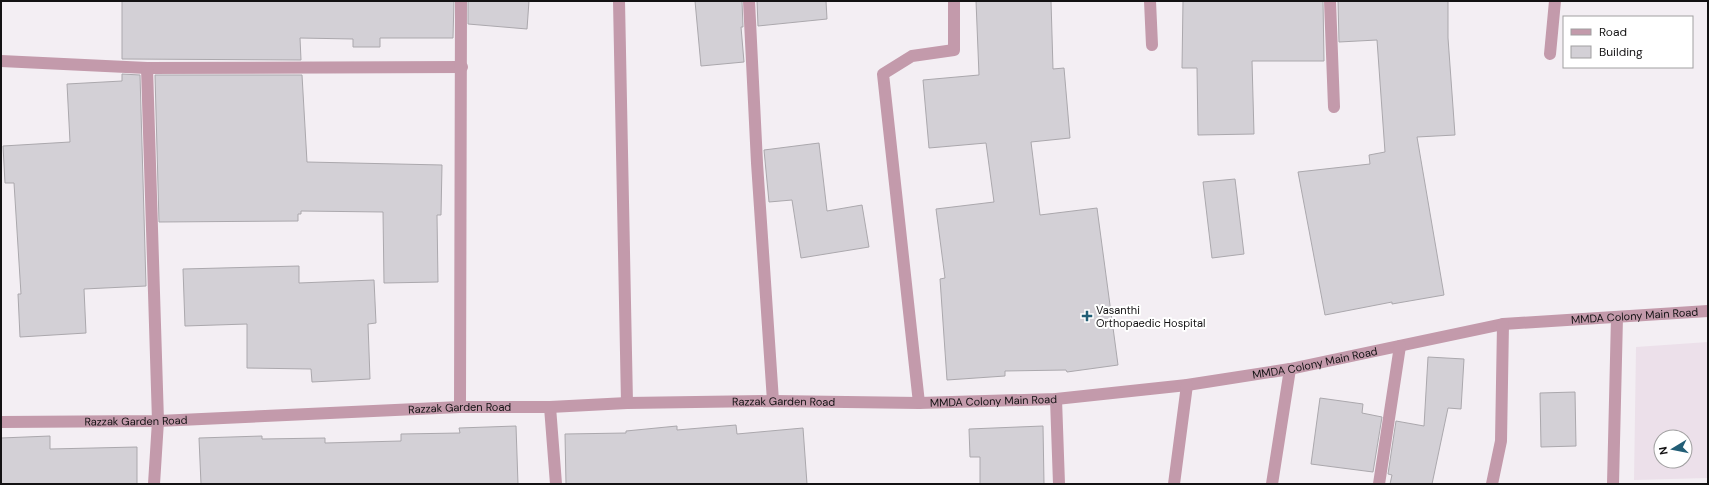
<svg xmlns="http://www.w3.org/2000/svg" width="1709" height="485" viewBox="0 0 1709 485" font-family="'DM Sans',sans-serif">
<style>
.built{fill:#ece0ea;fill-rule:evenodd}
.building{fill:#d3d0d6;stroke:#aba8ad}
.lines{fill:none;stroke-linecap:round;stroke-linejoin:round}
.minor{stroke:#c39aab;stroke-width:12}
.poi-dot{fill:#225e76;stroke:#fff;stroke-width:1.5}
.labels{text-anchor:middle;stroke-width:4;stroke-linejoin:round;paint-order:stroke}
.poi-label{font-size:11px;fill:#131213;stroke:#fff;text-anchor:start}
.street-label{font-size:11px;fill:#131213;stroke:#fff}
</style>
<rect width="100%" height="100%" fill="#f3eef3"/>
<!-- built -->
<path class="built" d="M 1708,342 L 1708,478 L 1634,480 L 1636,347 ZM 1661,437 L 1685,437 L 1685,461 L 1661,461 Z"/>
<!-- building -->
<path class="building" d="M 122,1 L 454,1 L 453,38 L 380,38 L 380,47 L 353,47 L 353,39 L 300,38 L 301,60 L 122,59 Z
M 468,1 L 529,1 L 527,29 L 468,24 Z
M 695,1 L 742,1 L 743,27 L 741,27 L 744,62 L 701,66 Z
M 757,1 L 826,1 L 827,19 L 758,26 Z
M 976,1 L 1051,1 L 1053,69 L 1064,68 L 1070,138 L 1031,142 L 1040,215 L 1097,208 L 1118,365 L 1067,372 L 1066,370 L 1005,371 L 1005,376 L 947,380 L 940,279 L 945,278 L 936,209 L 994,202 L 986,143 L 929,148 L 923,80 L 979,75 Z
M 1183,1 L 1323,1 L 1324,61 L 1252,61 L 1254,134 L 1198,135 L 1197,68 L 1182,68 Z
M 1338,1 L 1448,1 L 1448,38 L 1455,135 L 1417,137 L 1444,295 L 1392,304 L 1392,302 L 1325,315 L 1298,172 L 1370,164 L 1369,155 L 1385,152 L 1377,40 L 1339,42 Z
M 122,74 L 140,75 L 146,286 L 84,289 L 86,333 L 20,337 L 18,294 L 21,294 L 14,183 L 5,183 L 3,146 L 70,142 L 67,84 L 122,81 Z
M 155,75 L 302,75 L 307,162 L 442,165 L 441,215 L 437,215 L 438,282 L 384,283 L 383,212 L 301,211 L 301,214 L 298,214 L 298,221 L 159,222 Z
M 819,143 L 827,211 L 862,205 L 869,247 L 801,258 L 792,200 L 769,202 L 764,150 Z
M 1235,179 L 1244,254 L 1212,258 L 1203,182 Z
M 299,266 L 299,283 L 374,280 L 376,323 L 368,324 L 370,379 L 312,382 L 311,369 L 247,368 L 247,324 L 185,326 L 183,269 Z
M 1428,357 L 1464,359 L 1461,409 L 1448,408 L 1432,484 L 1390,484 L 1392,475 L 1388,474 L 1396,421 L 1424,426 Z
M 1575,392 L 1576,446 L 1541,447 L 1540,393 Z
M 1320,398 L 1363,404 L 1362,413 L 1382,417 L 1373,472 L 1311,464 Z
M 736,425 L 737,434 L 803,428 L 807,484 L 566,484 L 565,434 L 626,433 L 626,431 L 677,426 L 677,430 Z
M 516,426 L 518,484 L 201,484 L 199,438 L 262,436 L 262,439 L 325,438 L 325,443 L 401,441 L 401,434 L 460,433 L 459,428 Z
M 1043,426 L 1044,484 L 980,484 L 980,457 L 970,457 L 969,429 Z
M 50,436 L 50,449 L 137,447 L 137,484 L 1,484 L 1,438 Z"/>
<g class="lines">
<!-- minor -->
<g class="minor">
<path d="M 619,1 L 627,403"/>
<path d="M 749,1 L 757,163 L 773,401"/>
<path d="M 1150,1 L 1152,45"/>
<path d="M 1330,1 L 1334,107"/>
<path d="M 1550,54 L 1555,1"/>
<path d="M 1,61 L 147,68 L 462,67"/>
<path d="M 147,68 L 158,421 L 154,484"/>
<path d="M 1056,399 L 1059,484"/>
<path d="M 919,403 L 883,74 L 912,56 L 954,50 L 954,1"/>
<path d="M 460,407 L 461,1"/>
<path d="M 550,407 L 556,484"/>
<path id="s1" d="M 1,422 L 158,421 L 460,407 L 550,407 L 627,403 L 773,401 L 919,403 L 1056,399 L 1187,385 L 1290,369 L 1503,324 L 1708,311"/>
<path d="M 1174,484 L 1187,385"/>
<path d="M 1272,484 L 1290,369"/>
<path d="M 1379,484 L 1400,346"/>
<path d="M 1492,484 L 1501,441 L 1503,324"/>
<path d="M 1613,484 L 1617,317"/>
</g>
</g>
<!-- markers -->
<path class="poi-dot" d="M1085 310h4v4h4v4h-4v4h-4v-4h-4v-4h4z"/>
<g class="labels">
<!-- poi labels -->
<g class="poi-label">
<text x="1096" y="314">Vasanthi<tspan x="1096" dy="13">Orthopaedic Hospital</tspan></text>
</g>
<!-- street labels -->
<g class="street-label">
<text dy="4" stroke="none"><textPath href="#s1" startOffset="1641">MMDA Colony Main Road</textPath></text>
<text dy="4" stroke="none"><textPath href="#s1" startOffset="1317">MMDA Colony Main Road</textPath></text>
<text dy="4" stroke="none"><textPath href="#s1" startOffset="993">MMDA Colony Main Road</textPath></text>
<text dy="4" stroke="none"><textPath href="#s1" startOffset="783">Razzak Garden Road</textPath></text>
<text dy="4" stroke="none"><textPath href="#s1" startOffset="459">Razzak Garden Road</textPath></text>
<text dy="4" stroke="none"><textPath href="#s1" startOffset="135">Razzak Garden Road</textPath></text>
</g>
</g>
<!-- border -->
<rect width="1709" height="485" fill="none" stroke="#131213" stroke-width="4"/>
<!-- legend -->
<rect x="1563" y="16" width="130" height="52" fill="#ffffff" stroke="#a1a0a1"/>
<rect x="1571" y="29" width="20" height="6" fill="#c39aab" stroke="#a1a0a1"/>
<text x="1599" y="36" font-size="12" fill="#131213">Road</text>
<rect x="1571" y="46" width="20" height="12" fill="#d3d0d6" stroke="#a1a0a1"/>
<text x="1599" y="56" font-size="12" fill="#131213">Building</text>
<!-- north arrow -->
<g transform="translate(1673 449) rotate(260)"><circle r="19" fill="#ffffff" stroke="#a1a0a1"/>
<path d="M0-3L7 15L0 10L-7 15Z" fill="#225e76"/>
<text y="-6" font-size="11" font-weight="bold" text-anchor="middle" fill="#131213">N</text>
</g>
</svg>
